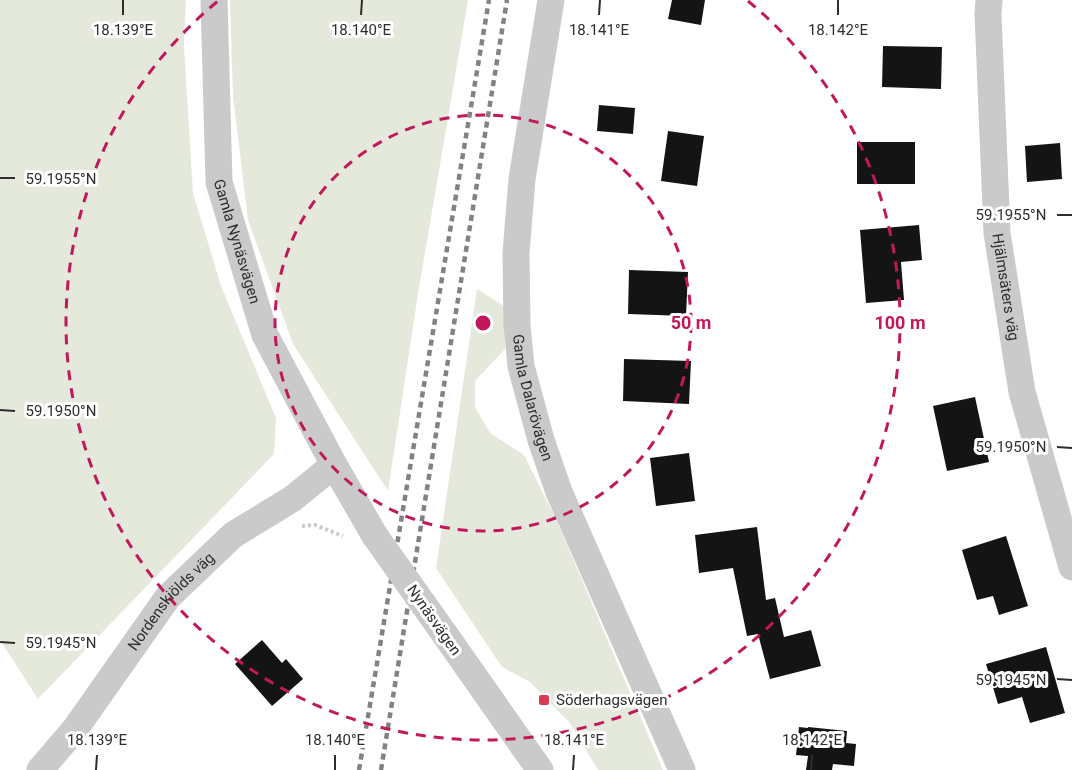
<svg xmlns="http://www.w3.org/2000/svg" width="1072" height="770" viewBox="0 0 1072 770" font-family="Roboto,sans-serif">
<style>
.green{fill:#e4e9db}
.building{fill:#141414}
.lines{fill:none;stroke-linecap:round;stroke-linejoin:round}
.path{stroke:#cacaca;stroke-width:4;stroke-dasharray:3 3;stroke-linecap:butt}
.minor{stroke:#cacaca;stroke-width:27}
.rail{stroke:#828282;stroke-width:4.5;stroke-dasharray:6 4.5;stroke-linecap:butt}
.minor-bridge{stroke:#cacaca;stroke-width:27}
.ticks{fill:none;stroke:#2d2d2d;stroke-width:2}
.ring{fill:none;stroke:#c2185b;stroke-width:3;stroke-dasharray:10 8}
.poi-dot{fill:#d83b54;stroke:#fff;stroke-width:2}
.labels{text-anchor:middle;stroke-width:6;stroke-linejoin:round;paint-order:stroke}
.street-label{font-size:15px;fill:#2d2d2d;stroke:#fff}
.poi-label{font-size:15px;fill:#2d2d2d;stroke:#fff;text-anchor:start}
.ticks-label{font-size:15px;text-anchor:middle;fill:#2d2d2d;stroke:#fff;stroke-width:6;stroke-linejoin:round;paint-order:stroke}
.centre{fill:#c2185b;stroke:#fff;stroke-width:3}
.ring-label{font-size:18px;text-anchor:middle;font-weight:bold;fill:#c2185b;stroke:#fff;stroke-width:6;stroke-linejoin:round;paint-order:stroke}
</style>
<rect width="100%" height="100%" fill="#fff"/>
<!-- green -->
<path class="green" d="M 0,0 L 186,0 L 184,45 L 193,193 L 221,286 L 276,418 L 274,454 L 38,699 L 0,640 Z
M 230,0 L 468,0 L 418,294 L 388,491 L 293,344 L 248,220 L 233,96 Z
M 477,289 L 504,306 L 505,349 L 475,381 L 475,407 L 490,433 L 524,455 L 556,519 L 663,770 L 598,770 L 570,723 L 530,682 L 502,667 L 436,568 Z"/>
<!-- building -->
<path class="building" d="M 672,0 L 705,0 L 701,25 L 668,19 Z
M 883,46 L 942,47 L 941,89 L 882,87 Z
M 599,105 L 635,108 L 633,134 L 597,131 Z
M 668,131 L 704,136 L 697,186 L 661,181 Z
M 857,142 L 915,142 L 915,184 L 857,184 Z
M 1060,143 L 1062,179 L 1027,182 L 1025,146 Z
M 919,225 L 922,260 L 901,262 L 904,300 L 866,303 L 860,230 Z
M 629,270 L 688,272 L 686,316 L 628,314 Z
M 624,359 L 691,361 L 689,404 L 623,401 Z
M 975,397 L 989,462 L 947,471 L 933,406 Z
M 689,453 L 695,501 L 656,506 L 650,458 Z
M 757,527 L 766,600 L 775,598 L 784,637 L 811,630 L 821,666 L 770,679 L 758,634 L 747,636 L 733,568 L 699,573 L 695,535 Z
M 1006,536 L 1028,606 L 999,615 L 993,596 L 977,600 L 962,550 Z
M 262,640 L 282,663 L 286,659 L 303,679 L 272,706 L 235,664 Z
M 1046,647 L 1065,713 L 1030,723 L 1022,697 L 998,704 L 986,664 Z
M 799,727 L 808,728 L 808,727 L 847,731 L 846,743 L 856,744 L 854,766 L 833,764 L 832,770 L 806,770 L 808,756 L 796,755 Z"/>
<g class="lines">
<!-- path -->
<path class="path" d="M 302,526 L 315,525 L 343,536"/>
<!-- minor -->
<g class="minor">
<path id="s1" d="M 214,0 L 219,182 L 265,335 L 334,465 L 375,536"/>
<path id="s2" d="M 551,0 L 522,179 L 516,253 L 517,325 L 521,366 L 541,440 L 559,492 L 682,770"/>
<path id="s3" d="M 989,0 L 988,14 L 997,233 L 1022,392 L 1072,567"/>
<path d="M 446,636 L 540,770"/>
<path id="s4" d="M 40,770 L 75,729 L 168,597 L 233,535 L 292,499 L 334,465"/>
</g>
<!-- rail -->
<path class="rail" d="M 359,770 L 489,0
M 381,770 L 507,0"/>
<!-- minor-bridge -->
<path class="minor-bridge" d="M 375,536 L 446,636"/>
</g>
<!-- ticks -->
<path class="ticks" d="M 123,15 L 123,0M 361,15 L 362,0M 599,15 L 600,0M 838,15 L 838,0M 0,178 L 15,178M 1057,215 L 1072,215M 0,410 L 15,411M 1057,447 L 1072,448M 0,642 L 15,643M 1057,679 L 1072,680M 96,770 L 97,755M 335,770 L 335,755M 573,770 L 574,755M 811,770 L 812,755"/>
<!-- distance rings -->
<g class="ring">
<circle cx="483" cy="323" r="208"/>
<path d="M748 1A417 417 0 1 1 218 1"/>
</g>
<!-- markers -->
<rect class="poi-dot" x="538" y="694" width="12" height="12" rx="3"/>
<g class="labels">
<!-- street labels -->
<g class="street-label">
<text dy="5" stroke="none"><textPath href="#s1" startOffset="244">Gamla Nynäsvägen</textPath></text>
<text dy="5" stroke="none"><textPath href="#s3" startOffset="288">Hjälmsäters väg</textPath></text>
<text dy="5" stroke="none"><textPath href="#s2" startOffset="402">Gamla Dalarövägen</textPath></text>
<text dy="5" stroke="none"><textPath href="#s4" startOffset="214">Nordenskiölds väg</textPath></text>
<text transform="translate(434 620) rotate(55)" y="5">Nynäsvägen</text>
</g>
<!-- poi labels -->
<g class="poi-label">
<text x="556" y="705">Söderhagsvägen</text>
</g>
</g>
<g class="ticks-label">
<text x="123" y="35">18.139°E</text>
<text x="361" y="35">18.140°E</text>
<text x="599" y="35">18.141°E</text>
<text x="838" y="35">18.142°E</text>
<text x="61" y="184">59.1955°N</text>
<text x="1011" y="220">59.1955°N</text>
<text x="61" y="416">59.1950°N</text>
<text x="1011" y="452">59.1950°N</text>
<text x="61" y="648">59.1945°N</text>
<text x="1011" y="685">59.1945°N</text>
<text x="97" y="745">18.139°E</text>
<text x="335" y="745">18.140°E</text>
<text x="574" y="745">18.141°E</text>
<text x="812" y="745">18.142°E</text>
</g>
<circle cx="483" cy="323" r="9" class="centre"/>
<g class="ring-label">
<text x="691" y="329">50 m</text>
<text x="900" y="329">100 m</text>
</g>
</svg>
